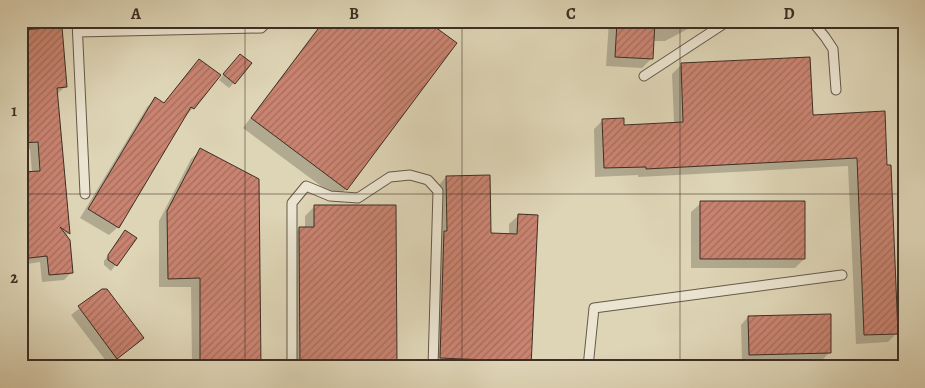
<svg xmlns="http://www.w3.org/2000/svg" width="925" height="388" viewBox="0 0 925 388" font-family="Alegreya,serif">
<style>
.shadow{fill:#0003}
.building{fill:url(#building-hatch);stroke:#3d2e24}
.lines{fill:none;stroke-linecap:round;stroke-linejoin:round}
.lane-casing{stroke:#655848;stroke-width:11}
.lane{stroke:#eae4d0;stroke-width:9}
.grid{fill:none;stroke:#3d2e24;stroke-width:1;stroke-opacity:0.55}
.neatline{fill:none;stroke:#3d2e24;stroke-width:2}
.grid-label{font-size:16px;text-anchor:middle;font-weight:bold;fill:#3d2e24}
</style>
<defs>
<pattern id="building-hatch" width="6" height="6" patternUnits="userSpaceOnUse" patternTransform="scale(1.25)"><rect width="6" height="6" fill="#c98370"/><path d="M-1 1l2-2M0 6l6-6M5 7l2-2" fill="none" stroke="#a46c5c"/></pattern>
</defs>
<rect width="100%" height="100%" fill="#ded5b6"/>
<filter id="stains"><feTurbulence type="fractalNoise" baseFrequency=".004" numOctaves="4"/><feColorMatrix values="0 0 0 0 .2 0 0 0 0 .09 0 0 0 0 .02 0 0 0 .5 -.17"/></filter>
<radialGradient id="worn" r=".72"><stop offset=".6" stop-color="#630" stop-opacity="0"/><stop offset="1" stop-color="#630" stop-opacity=".3"/></radialGradient>
<!-- shadow -->
<path class="shadow" d="M 21,21 L 60,21 L 65,87 L 57,94 L 68,233 L 66,236 L 72,272 L 64,280 L 42,282 L 40,262 L 21,265 L 21,173 L 32,172 L 30,149 L 21,150 L 21,52 L 23,52 Z
M 97,21 L 144,21 L 97,24 Z
M 323,21 L 425,21 L 346,189 L 337,198 L 243,128 Z
M 609,21 L 703,21 L 665,41 L 653,41 L 652,58 L 642,68 L 606,66 Z
M 199,60 L 193,108 L 185,117 L 118,227 L 109,235 L 80,218 L 147,107 L 155,99 L 163,104 Z
M 235,60 L 234,83 L 229,88 L 219,80 Z
M 681,65 L 812,116 L 886,166 L 897,333 L 888,342 L 856,344 L 848,166 L 638,177 L 638,175 L 595,177 L 594,129 L 603,120 L 623,126 L 674,123 L 672,74 Z
M 201,150 L 259,367 L 192,367 L 191,287 L 159,287 L 159,221 L 191,159 Z
M 446,177 L 489,234 L 509,235 L 509,224 L 518,216 L 530,367 L 431,366 L 438,186 Z
M 701,203 L 804,259 L 795,268 L 691,268 L 691,212 Z
M 314,207 L 396,367 L 292,367 L 291,237 L 300,228 L 305,228 L 305,216 Z
M 125,232 L 135,238 L 111,271 L 104,265 L 104,261 Z
M 102,290 L 143,338 L 109,365 L 71,315 Z
M 748,317 L 830,352 L 823,359 L 742,362 L 741,325 Z"/>
<!-- building -->
<path class="building" d="M 324,21 L 427,21 L 457,43 L 347,190 L 251,118 Z
M 617,21 L 655,21 L 653,59 L 615,57 Z
M 62,27 L 67,87 L 57,88 L 70,234 L 60,227 L 70,240 L 73,273 L 49,275 L 47,256 L 21,259 L 21,172 L 40,171 L 38,142 L 21,143 L 21,30 Z
M 240,54 L 252,63 L 235,84 L 223,74 Z
M 810,57 L 813,115 L 885,111 L 887,165 L 891,165 L 898,334 L 864,335 L 857,158 L 646,169 L 646,167 L 604,168 L 602,119 L 624,118 L 624,125 L 683,122 L 681,63 Z
M 199,59 L 221,75 L 194,109 L 191,107 L 119,228 L 88,209 L 155,97 L 164,103 Z
M 200,148 L 259,179 L 261,367 L 200,367 L 200,278 L 168,279 L 167,211 Z
M 490,175 L 491,233 L 517,234 L 518,214 L 538,215 L 531,367 L 511,367 L 511,361 L 440,358 L 444,231 L 447,231 L 446,176 Z
M 700,201 L 805,201 L 805,259 L 700,259 Z
M 314,205 L 396,205 L 397,367 L 300,367 L 299,227 L 314,227 Z
M 125,230 L 137,238 L 117,266 L 108,260 L 108,255 Z
M 102,289 L 107,289 L 144,338 L 117,359 L 78,306 Z
M 831,314 L 831,353 L 749,355 L 748,316 Z"/>
<g class="lines">
<defs>
<path id="lane" d="M 77,21 L 85,194
M 812,21 L 825,37 L 833,49 L 836,90
M 78,32 L 261,28 L 268,21
M 644,76 L 728,21
M 292,367 L 292,203 L 306,186 L 330,196 L 358,198 L 390,177 L 410,175 L 428,180 L 438,191 L 433,367
M 588,367 L 594,308 L 842,275"/>
</defs>
<!-- lane casing -->
<use href="#lane" class="lane-casing"/>
<!-- lane -->
<use href="#lane" class="lane"/>
</g>
<!-- grid -->
<path class="grid" d="M 245,21 L 245,367M 462,21 L 462,367M 680,21 L 680,367M 21,194 L 904,194"/>
<!-- margin -->
<rect width="925" height="388" fill="none" stroke="#ded5b6" stroke-width="55"/>
<rect x="28" y="28" width="870" height="332" class="neatline"/>
<g class="grid-label">
<text x="136" y="19">A</text>
<text x="354" y="19">B</text>
<text x="571" y="19">C</text>
<text x="789" y="19">D</text>
<text x="14" y="116">1</text>
<text x="14" y="283">2</text>
</g>
<rect width="100%" height="100%" filter="url(#stains)"/>
<rect width="100%" height="100%" fill="url(#worn)"/>
</svg>
